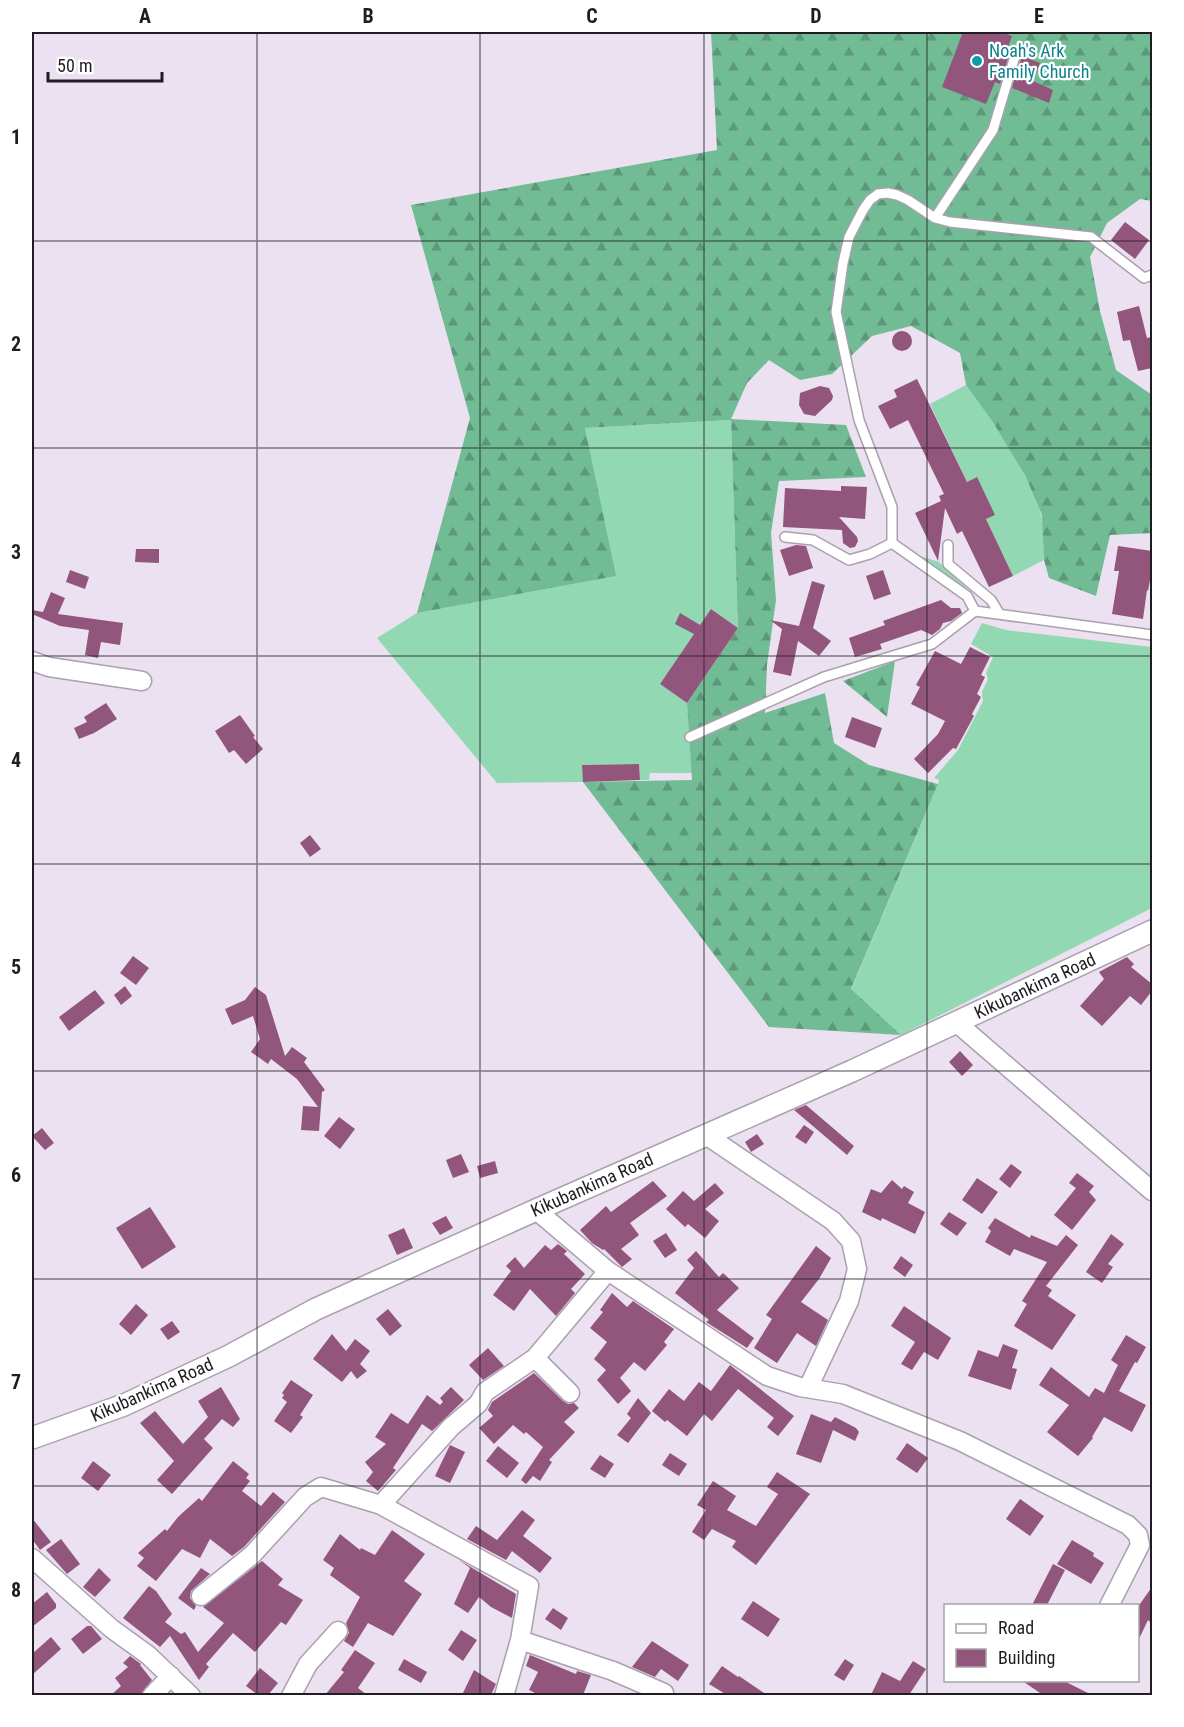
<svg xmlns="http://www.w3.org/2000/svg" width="1184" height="1727" viewBox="0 0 1184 1727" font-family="'Roboto Condensed',sans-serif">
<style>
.grass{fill:#92d9b3}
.forest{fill:url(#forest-firs)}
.building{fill:#92557b}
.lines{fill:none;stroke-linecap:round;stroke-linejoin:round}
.service-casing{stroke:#aaa0af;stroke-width:12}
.minor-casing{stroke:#aaa0af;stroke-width:21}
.tertiary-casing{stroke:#aaa0af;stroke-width:24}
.service{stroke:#fff;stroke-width:9}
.minor{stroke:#fff;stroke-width:18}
.tertiary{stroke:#fff;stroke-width:21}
.grid{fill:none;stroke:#201d22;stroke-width:1.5;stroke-opacity:0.55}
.culture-dot{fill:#0f9aa8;stroke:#fff;stroke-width:2}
.labels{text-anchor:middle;stroke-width:4.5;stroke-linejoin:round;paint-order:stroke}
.culture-label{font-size:18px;fill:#0d838f;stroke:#fff;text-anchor:start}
.street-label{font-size:18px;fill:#201d22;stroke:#fff}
.neatline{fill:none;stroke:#201d22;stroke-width:2}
.grid-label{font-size:20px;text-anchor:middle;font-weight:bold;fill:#201d22}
</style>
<defs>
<pattern id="forest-firs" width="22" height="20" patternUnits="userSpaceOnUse" patternTransform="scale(1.5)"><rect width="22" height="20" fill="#71bc95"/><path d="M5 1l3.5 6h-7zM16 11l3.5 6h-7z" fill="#5c9879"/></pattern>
</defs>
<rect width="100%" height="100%" fill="#ebe1f1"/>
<!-- grass -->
<path class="grass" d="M 966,385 C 994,424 1027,467 1041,514 C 1045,528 1043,546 1044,560 L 1013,576 L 986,519 L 994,515 L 976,478 L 967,482 L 930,404 Z
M 731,420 L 738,628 L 711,609 L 660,684 L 687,703 L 692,773 L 650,773 L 649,780 L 640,780 L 639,764 L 583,765 L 583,782 L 497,783 L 377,638 L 417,613 L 615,576 L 585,428 Z
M 914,554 L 939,562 L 976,597 Z
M 982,623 L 1006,630 L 1152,647 L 1152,908 L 901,1035 L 851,990 L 938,784 L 939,780 L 934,778 L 958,750 L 983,701 L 982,692 L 988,679 L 986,673 L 993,657 L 971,644 Z"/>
<!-- forest -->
<path class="forest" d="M 711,32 L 1152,32 L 1152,201 L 1140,199 L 1107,223 L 1090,257 L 1100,311 L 1116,370 L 1152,395 L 1152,533 L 1110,535 L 1096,596 L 1049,578 L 1044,560 L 1042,515 L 1025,475 L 994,424 L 966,385 L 960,353 L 911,326 L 872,336 L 832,374 L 800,380 L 769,360 L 747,383 L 731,419 L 846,425 L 866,477 L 779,481 L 771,533 L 776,600 L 767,665 L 765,713 L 825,693 L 834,743 L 869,765 L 938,784 L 851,989 L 901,1035 L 769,1027 L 583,782 L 692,780 L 687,703 L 738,628 L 731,420 L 585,428 L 616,576 L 417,613 L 470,418 L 411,205 L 717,150 Z
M 895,661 L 887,717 L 843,681 Z"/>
<!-- building -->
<path class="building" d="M 963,32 L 1001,32 L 1012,36 L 1007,50 L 1010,52 L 1000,84 L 995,82 L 986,104 L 942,87 Z
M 1022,56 L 1040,63 L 1033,81 L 1053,90 L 1049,103 L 1012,88 Z
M 1125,222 L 1149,240 L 1135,259 L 1111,240 Z
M 1139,306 L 1147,338 L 1152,337 L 1152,368 L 1138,371 L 1130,340 L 1123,341 L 1117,312 Z
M892 341a10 10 0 1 1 20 0a10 10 0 1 1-20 0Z
M 917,379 L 967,482 L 977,477 L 995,515 L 986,519 L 1013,576 L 989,587 L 962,531 L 957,534 L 945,508 L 938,561 L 915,513 L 941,501 L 939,496 L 944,494 L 908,420 L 890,429 L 878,406 L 897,397 L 894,390 Z
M 820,386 L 829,388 L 833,396 L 832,400 L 815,416 L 804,414 L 799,405 L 800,393 Z
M 841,486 L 867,487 L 865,519 L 839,517 L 857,537 L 858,541 L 855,547 L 850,548 L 843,543 L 842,530 L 783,527 L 785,488 L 841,491 Z
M 796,545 L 806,546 L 813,568 L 789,576 L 780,550 Z
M 1118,546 L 1152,551 L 1152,575 L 1151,575 L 1148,591 L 1147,590 L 1143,619 L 1112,614 L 1119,571 L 1114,571 Z
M 136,549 L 159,549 L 159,563 L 135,562 Z
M 70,570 L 89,577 L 85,589 L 66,582 Z
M 883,570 L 891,594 L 874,600 L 866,576 Z
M 812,581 L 825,585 L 813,628 L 831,641 L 819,656 L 798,641 L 791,676 L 773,672 L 782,629 L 770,620 L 799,626 Z
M 51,592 L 65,598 L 58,614 L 123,623 L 120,645 L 101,642 L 98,658 L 85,655 L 89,630 L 60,626 L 32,614 L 32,610 L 43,612 Z
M 941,600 L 951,608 L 960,608 L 962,613 L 951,621 L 943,623 L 940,629 L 932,635 L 921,630 L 880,644 L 882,649 L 855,657 L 849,638 L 885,625 L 883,621 Z
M 711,609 L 738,628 L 687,703 L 660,684 L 694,634 L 675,624 L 680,613 L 700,625 Z
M 970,647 L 990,657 L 981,675 L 985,677 L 977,694 L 981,697 L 972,714 L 974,716 L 956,749 L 953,748 L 928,773 L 914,759 L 938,734 L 945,721 L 911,704 L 920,687 L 916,685 L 935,651 L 961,664 Z
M 106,703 L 117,719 L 94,733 L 79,739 L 74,728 L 87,722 L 84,717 Z
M 240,715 L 255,736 L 253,737 L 263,749 L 246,764 L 234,750 L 229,753 L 215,731 Z
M 852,717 L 882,728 L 875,748 L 845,737 Z
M 639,764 L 640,780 L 583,782 L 582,765 Z
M 310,835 L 321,849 L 310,857 L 300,843 Z
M 133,956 L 149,968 L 136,985 L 120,973 Z
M 1127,957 L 1134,964 L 1131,967 L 1152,984 L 1152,991 L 1141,1005 L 1130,996 L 1102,1026 L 1080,1006 L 1104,979 L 1099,972 Z
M 125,986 L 132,996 L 121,1005 L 114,995 Z
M 255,987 L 266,995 L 285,1056 L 292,1047 L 307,1058 L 304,1062 L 325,1090 L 322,1092 L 319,1131 L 301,1130 L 303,1106 L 318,1107 L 297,1079 L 271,1059 L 268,1064 L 251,1052 L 260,1039 L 253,1016 L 232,1025 L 225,1009 L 245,1000 Z
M 95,990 L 105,1003 L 69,1031 L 59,1017 Z
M 960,1051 L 973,1065 L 962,1076 L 949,1062 Z
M 806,1105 L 854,1146 L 847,1155 L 794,1110 Z
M 339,1117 L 355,1129 L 340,1149 L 324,1136 Z
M 804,1125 L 814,1132 L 806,1144 L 795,1137 Z
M 42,1128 L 54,1143 L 45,1150 L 32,1136 Z
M 757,1134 L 764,1144 L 751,1152 L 745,1142 Z
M 461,1154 L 469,1172 L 453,1178 L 446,1160 Z
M 495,1161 L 498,1173 L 480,1178 L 477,1166 Z
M 1011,1164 L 1022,1172 L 1010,1188 L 999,1179 Z
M 1077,1173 L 1094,1186 L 1089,1192 L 1096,1200 L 1072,1230 L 1054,1215 L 1076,1188 L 1069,1183 Z
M 977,1178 L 998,1192 L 982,1214 L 962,1200 Z
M 892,1180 L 902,1189 L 904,1186 L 914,1192 L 908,1203 L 925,1212 L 915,1234 L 882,1218 L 881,1221 L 862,1212 L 871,1189 L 881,1193 Z
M 653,1181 L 667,1196 L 630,1223 L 639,1235 L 621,1249 L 632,1259 L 622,1267 L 604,1249 L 603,1250 L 592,1243 L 580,1230 L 606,1206 L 611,1212 Z
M 715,1183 L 724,1193 L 705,1209 L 719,1221 L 705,1238 L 688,1224 L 685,1227 L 666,1209 L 683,1191 L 694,1201 Z
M 150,1207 L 176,1247 L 142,1269 L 116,1228 Z
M 949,1212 L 967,1223 L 957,1236 L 940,1224 Z
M 446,1216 L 453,1228 L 440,1235 L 432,1223 Z
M 995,1218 L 1030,1238 L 1031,1235 L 1057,1246 L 1066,1235 L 1078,1245 L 1046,1286 L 1052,1290 L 1048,1296 L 1076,1315 L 1052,1350 L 1014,1326 L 1027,1304 L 1022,1301 L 1047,1262 L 1014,1249 L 1010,1256 L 985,1242 L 991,1231 L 988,1228 Z
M 404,1228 L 413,1248 L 397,1255 L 388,1235 Z
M 666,1233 L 677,1250 L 665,1258 L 653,1241 Z
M 1111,1234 L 1124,1244 L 1108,1264 L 1113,1267 L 1102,1283 L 1086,1272 Z
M 558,1244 L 567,1251 L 564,1254 L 585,1274 L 571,1289 L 575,1293 L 556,1316 L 530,1289 L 514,1311 L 493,1295 L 511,1271 L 506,1266 L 515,1257 L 524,1268 L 545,1245 L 551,1250 Z
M 816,1246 L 831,1258 L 819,1279 L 801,1302 L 828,1320 L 816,1346 L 797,1333 L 777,1363 L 754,1348 L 772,1319 L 766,1315 Z
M 696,1251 L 719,1277 L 723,1273 L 739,1288 L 717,1310 L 754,1338 L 747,1348 L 706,1322 L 709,1320 L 675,1293 L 694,1268 L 687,1260 Z
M 901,1256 L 913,1265 L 905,1277 L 893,1268 Z
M 612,1293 L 627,1307 L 633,1301 L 674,1329 L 664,1342 L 667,1345 L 645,1371 L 634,1362 L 620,1378 L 631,1391 L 618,1404 L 597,1380 L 606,1370 L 594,1359 L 607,1342 L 590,1328 L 603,1312 L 600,1310 Z
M 136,1304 L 148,1315 L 131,1335 L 119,1324 Z
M 904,1306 L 951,1338 L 938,1360 L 924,1352 L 912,1370 L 901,1364 L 915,1342 L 891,1326 Z
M 388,1309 L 402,1326 L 390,1336 L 376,1319 Z
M 172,1321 L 180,1332 L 168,1340 L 160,1329 Z
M 332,1334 L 346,1351 L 355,1339 L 370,1351 L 360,1364 L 367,1371 L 357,1379 L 351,1371 L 342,1382 L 313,1359 Z
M 1126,1335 L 1146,1347 L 1137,1363 L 1135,1362 L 1119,1391 L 1146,1405 L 1132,1432 L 1104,1417 L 1092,1437 L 1093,1438 L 1078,1456 L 1047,1432 L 1069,1405 L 1039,1385 L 1051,1367 L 1089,1397 L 1095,1388 L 1104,1393 L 1118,1365 L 1111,1360 Z
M 1003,1344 L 1018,1350 L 1012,1368 L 1017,1369 L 1011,1390 L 968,1376 L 978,1350 L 998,1357 Z
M 488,1348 L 504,1366 L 483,1380 L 469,1365 Z
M 730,1365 L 794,1416 L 778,1436 L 767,1427 L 774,1418 L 738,1389 L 712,1421 L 704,1414 L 687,1436 L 667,1420 L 665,1422 L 652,1411 L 669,1389 L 684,1401 L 699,1382 L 711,1391 Z
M 534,1373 L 563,1401 L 568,1404 L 574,1403 L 579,1408 L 564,1422 L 575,1432 L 549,1460 L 552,1462 L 540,1481 L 533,1476 L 526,1484 L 521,1480 L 543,1447 L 526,1432 L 524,1434 L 513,1425 L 494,1444 L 479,1428 L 493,1416 L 488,1410 L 492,1402 Z
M 291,1380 L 313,1395 L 300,1415 L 303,1417 L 291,1433 L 274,1421 L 287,1402 L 282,1398 L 284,1395 L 282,1393 Z
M 221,1387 L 240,1419 L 233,1427 L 222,1419 L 204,1439 L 213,1448 L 172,1494 L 157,1480 L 174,1461 L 140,1423 L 155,1411 L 183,1444 L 208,1417 L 198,1401 Z
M 451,1387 L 464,1400 L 432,1431 L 422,1424 L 393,1468 L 396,1470 L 378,1491 L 366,1481 L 373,1472 L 365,1462 L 386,1444 L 375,1437 L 391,1413 L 408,1424 L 427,1395 L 440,1405 L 443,1402 L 440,1398 Z
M 638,1398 L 651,1413 L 628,1443 L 617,1435 L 631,1418 L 627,1414 Z
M 811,1414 L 831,1422 L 835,1417 L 856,1428 L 859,1432 L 855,1441 L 833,1430 L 821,1463 L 796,1454 Z
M 907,1443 L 928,1458 L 917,1473 L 896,1459 Z
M 450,1445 L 465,1452 L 450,1483 L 435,1476 Z
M 498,1446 L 519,1463 L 507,1478 L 486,1461 Z
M 670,1453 L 687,1464 L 679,1476 L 662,1465 Z
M 600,1455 L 614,1464 L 605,1478 L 590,1469 Z
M 93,1461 L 111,1475 L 98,1491 L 81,1478 Z
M 233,1461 L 249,1474 L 246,1478 L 250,1481 L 242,1491 L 261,1506 L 273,1492 L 285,1502 L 244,1547 L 232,1556 L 210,1539 L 200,1558 L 182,1549 L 156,1581 L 137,1566 L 144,1558 L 138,1553 L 165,1529 L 167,1531 L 178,1517 L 199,1498 L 202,1501 Z
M 777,1472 L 810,1494 L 756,1565 L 732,1547 L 736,1541 L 712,1529 L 704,1540 L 692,1532 L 706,1510 L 697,1505 L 713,1481 L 736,1496 L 727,1510 L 756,1526 L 778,1494 L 767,1487 Z
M 1020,1499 L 1044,1516 L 1030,1536 L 1006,1519 Z
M 522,1510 L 535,1520 L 523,1536 L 552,1558 L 540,1573 L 512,1551 L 506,1560 L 467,1539 L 476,1526 L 497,1540 Z
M 32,1518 L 51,1542 L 40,1550 L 32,1539 Z
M 392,1530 L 425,1554 L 404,1581 L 422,1594 L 393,1636 L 368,1623 L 353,1647 L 344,1641 L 349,1633 L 346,1623 L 360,1597 L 330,1575 L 334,1568 L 323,1560 L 340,1534 L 360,1550 L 361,1548 L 375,1555 Z
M 61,1539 L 80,1564 L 67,1574 L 46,1550 Z
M 1072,1540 L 1094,1553 L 1093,1556 L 1104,1563 L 1091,1584 L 1057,1564 Z
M 459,1560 L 516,1594 L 512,1618 L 491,1607 L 479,1597 L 468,1613 L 454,1604 L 470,1568 Z
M 262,1561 L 283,1579 L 278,1585 L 303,1600 L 286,1625 L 281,1622 L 255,1652 L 233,1633 L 206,1664 L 209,1667 L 199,1680 L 170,1636 L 160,1647 L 123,1618 L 149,1586 L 156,1591 L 172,1614 L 165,1622 L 181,1634 L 185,1632 L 198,1652 L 224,1623 L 203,1607 Z
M 1053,1564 L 1065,1570 L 1047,1605 L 1032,1605 Z
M 99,1568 L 111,1580 L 95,1597 L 83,1587 Z
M 201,1568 L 210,1574 L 191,1591 L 190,1598 L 196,1606 L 194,1610 L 178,1598 Z
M 1152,1587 L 1152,1624 L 1148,1620 L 1137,1643 L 1137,1608 Z
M 47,1592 L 56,1604 L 56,1608 L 32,1627 L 32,1604 Z
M 753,1601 L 780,1619 L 768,1637 L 741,1619 Z
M 553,1608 L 568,1618 L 561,1630 L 545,1619 Z
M 87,1626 L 91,1626 L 102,1639 L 83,1654 L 71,1639 Z
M 461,1630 L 477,1640 L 463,1661 L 448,1650 Z
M 51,1637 L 61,1649 L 32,1675 L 32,1654 Z
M 652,1641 L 689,1665 L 678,1681 L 661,1669 L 655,1677 L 632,1667 Z
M 355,1650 L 375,1663 L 358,1688 L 367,1695 L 325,1695 L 344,1672 L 341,1670 Z
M 530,1655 L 576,1674 L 577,1671 L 591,1675 L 583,1695 L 539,1695 L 529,1690 L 538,1672 L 526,1666 Z
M 130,1656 L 141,1664 L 140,1665 L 152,1680 L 140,1695 L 111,1695 L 121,1686 L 115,1678 L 128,1667 L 123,1663 Z
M 404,1659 L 427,1672 L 421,1683 L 398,1670 Z
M 845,1659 L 854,1665 L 844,1681 L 834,1675 Z
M 913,1661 L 926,1669 L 909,1695 L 871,1695 L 882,1672 L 900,1681 Z
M 722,1666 L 738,1677 L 739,1676 L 767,1695 L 727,1695 L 709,1684 Z
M 260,1668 L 278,1683 L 268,1695 L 258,1695 L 246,1686 Z
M 474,1670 L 496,1684 L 491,1695 L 462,1695 Z
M 1021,1680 L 1062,1680 L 1092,1695 L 1043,1695 Z"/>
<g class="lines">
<defs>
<path id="service" d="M 935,218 L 993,130 L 1015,56
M 785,537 L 813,540 L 849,560 L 870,554 L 892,543
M 948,545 L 948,564 L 991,600 L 999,613
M 975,611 L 967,596 L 892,543 L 892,507 L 859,420 L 836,312 L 843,263 L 849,237 L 863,210 L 870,200 L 878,194 L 888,193 L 897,195 L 908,200 L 935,218 L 950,222 L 1091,237 L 1144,278 L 1152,275
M 690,737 L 824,677 L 932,644 L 975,611 L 1152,635"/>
<path id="minor" d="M 32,661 L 49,667 L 142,681
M 957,1023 L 1152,1191
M 706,1135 L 833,1221 L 851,1241 L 857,1269 L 849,1301 L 808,1388
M 536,1210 L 608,1271 L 767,1376 L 800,1387 L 843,1394 L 960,1441 L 1128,1525 L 1138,1535 L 1140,1545 L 1109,1606
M 535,1358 L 570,1393
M 381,1505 L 451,1427 L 478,1404 L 485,1392 L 535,1358 L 608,1271
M 32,1558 L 112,1629 L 148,1655 L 191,1696
M 201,1596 L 252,1555 L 305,1497 L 321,1487 L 381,1505 L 529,1586 L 520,1640 L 504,1696
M 520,1640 L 613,1671 L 664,1693
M 152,1696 L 171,1676
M 291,1696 L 308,1664 L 338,1631"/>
<path id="tertiary" d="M 32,1438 L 124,1405 L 229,1356 L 316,1309 L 536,1210 L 852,1071 L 1152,931"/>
</defs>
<!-- service casing -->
<use href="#service" class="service-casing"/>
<!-- minor casing -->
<use href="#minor" class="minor-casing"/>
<!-- tertiary casing -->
<use href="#tertiary" class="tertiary-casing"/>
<!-- service -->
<use href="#service" class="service"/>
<!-- minor -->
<use href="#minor" class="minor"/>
<!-- tertiary -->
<use href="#tertiary" class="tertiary"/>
</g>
<!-- grid -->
<path class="grid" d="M 257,32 L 257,1696M 480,32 L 480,1696M 704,32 L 704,1696M 927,32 L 927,1696M 32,241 L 1152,241M 32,448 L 1152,448M 32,656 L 1152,656M 32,864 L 1152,864M 32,1071 L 1152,1071M 32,1279 L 1152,1279M 32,1486 L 1152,1486"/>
<!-- markers -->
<circle class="culture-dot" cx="977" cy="61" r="6"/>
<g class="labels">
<!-- culture labels -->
<g class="culture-label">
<text x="989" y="57">Noah's Ark<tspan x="989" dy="21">Family Church</tspan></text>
</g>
<!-- street labels -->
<g class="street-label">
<text transform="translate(1035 986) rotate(-25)" y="6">Kikubankima Road</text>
<text transform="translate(592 1185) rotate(-24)" y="6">Kikubankima Road</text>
<text transform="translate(152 1390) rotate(-24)" y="6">Kikubankima Road</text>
</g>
</g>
<!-- border -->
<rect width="1184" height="1727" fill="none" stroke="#ffffff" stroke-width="66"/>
<!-- legend -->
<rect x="944" y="1604" width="195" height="78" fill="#ffffff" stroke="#a6a5a7" stroke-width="1.5"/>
<rect x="956" y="1624" width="30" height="9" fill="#ffffff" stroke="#a6a5a7" stroke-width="1.5"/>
<text x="998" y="1634" font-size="18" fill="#201d22">Road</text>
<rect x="956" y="1649" width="30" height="18" fill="#92557b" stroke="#a6a5a7" stroke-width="1.5"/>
<text x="998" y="1664" font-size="18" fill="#201d22">Building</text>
<!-- scale -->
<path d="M48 72v9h114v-9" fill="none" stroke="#201d22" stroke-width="3"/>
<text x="57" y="72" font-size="18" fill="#201d22" stroke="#ffffff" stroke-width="4.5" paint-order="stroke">50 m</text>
<rect x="33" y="33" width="1118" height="1661" class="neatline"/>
<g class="grid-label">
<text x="145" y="23">A</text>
<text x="368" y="23">B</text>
<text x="592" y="23">C</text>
<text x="816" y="23">D</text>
<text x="1039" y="23">E</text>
<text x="16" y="144">1</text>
<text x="16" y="351">2</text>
<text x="16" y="559">3</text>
<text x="16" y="767">4</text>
<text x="16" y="974">5</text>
<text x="16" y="1182">6</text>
<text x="16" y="1389">7</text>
<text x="16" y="1597">8</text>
</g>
</svg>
